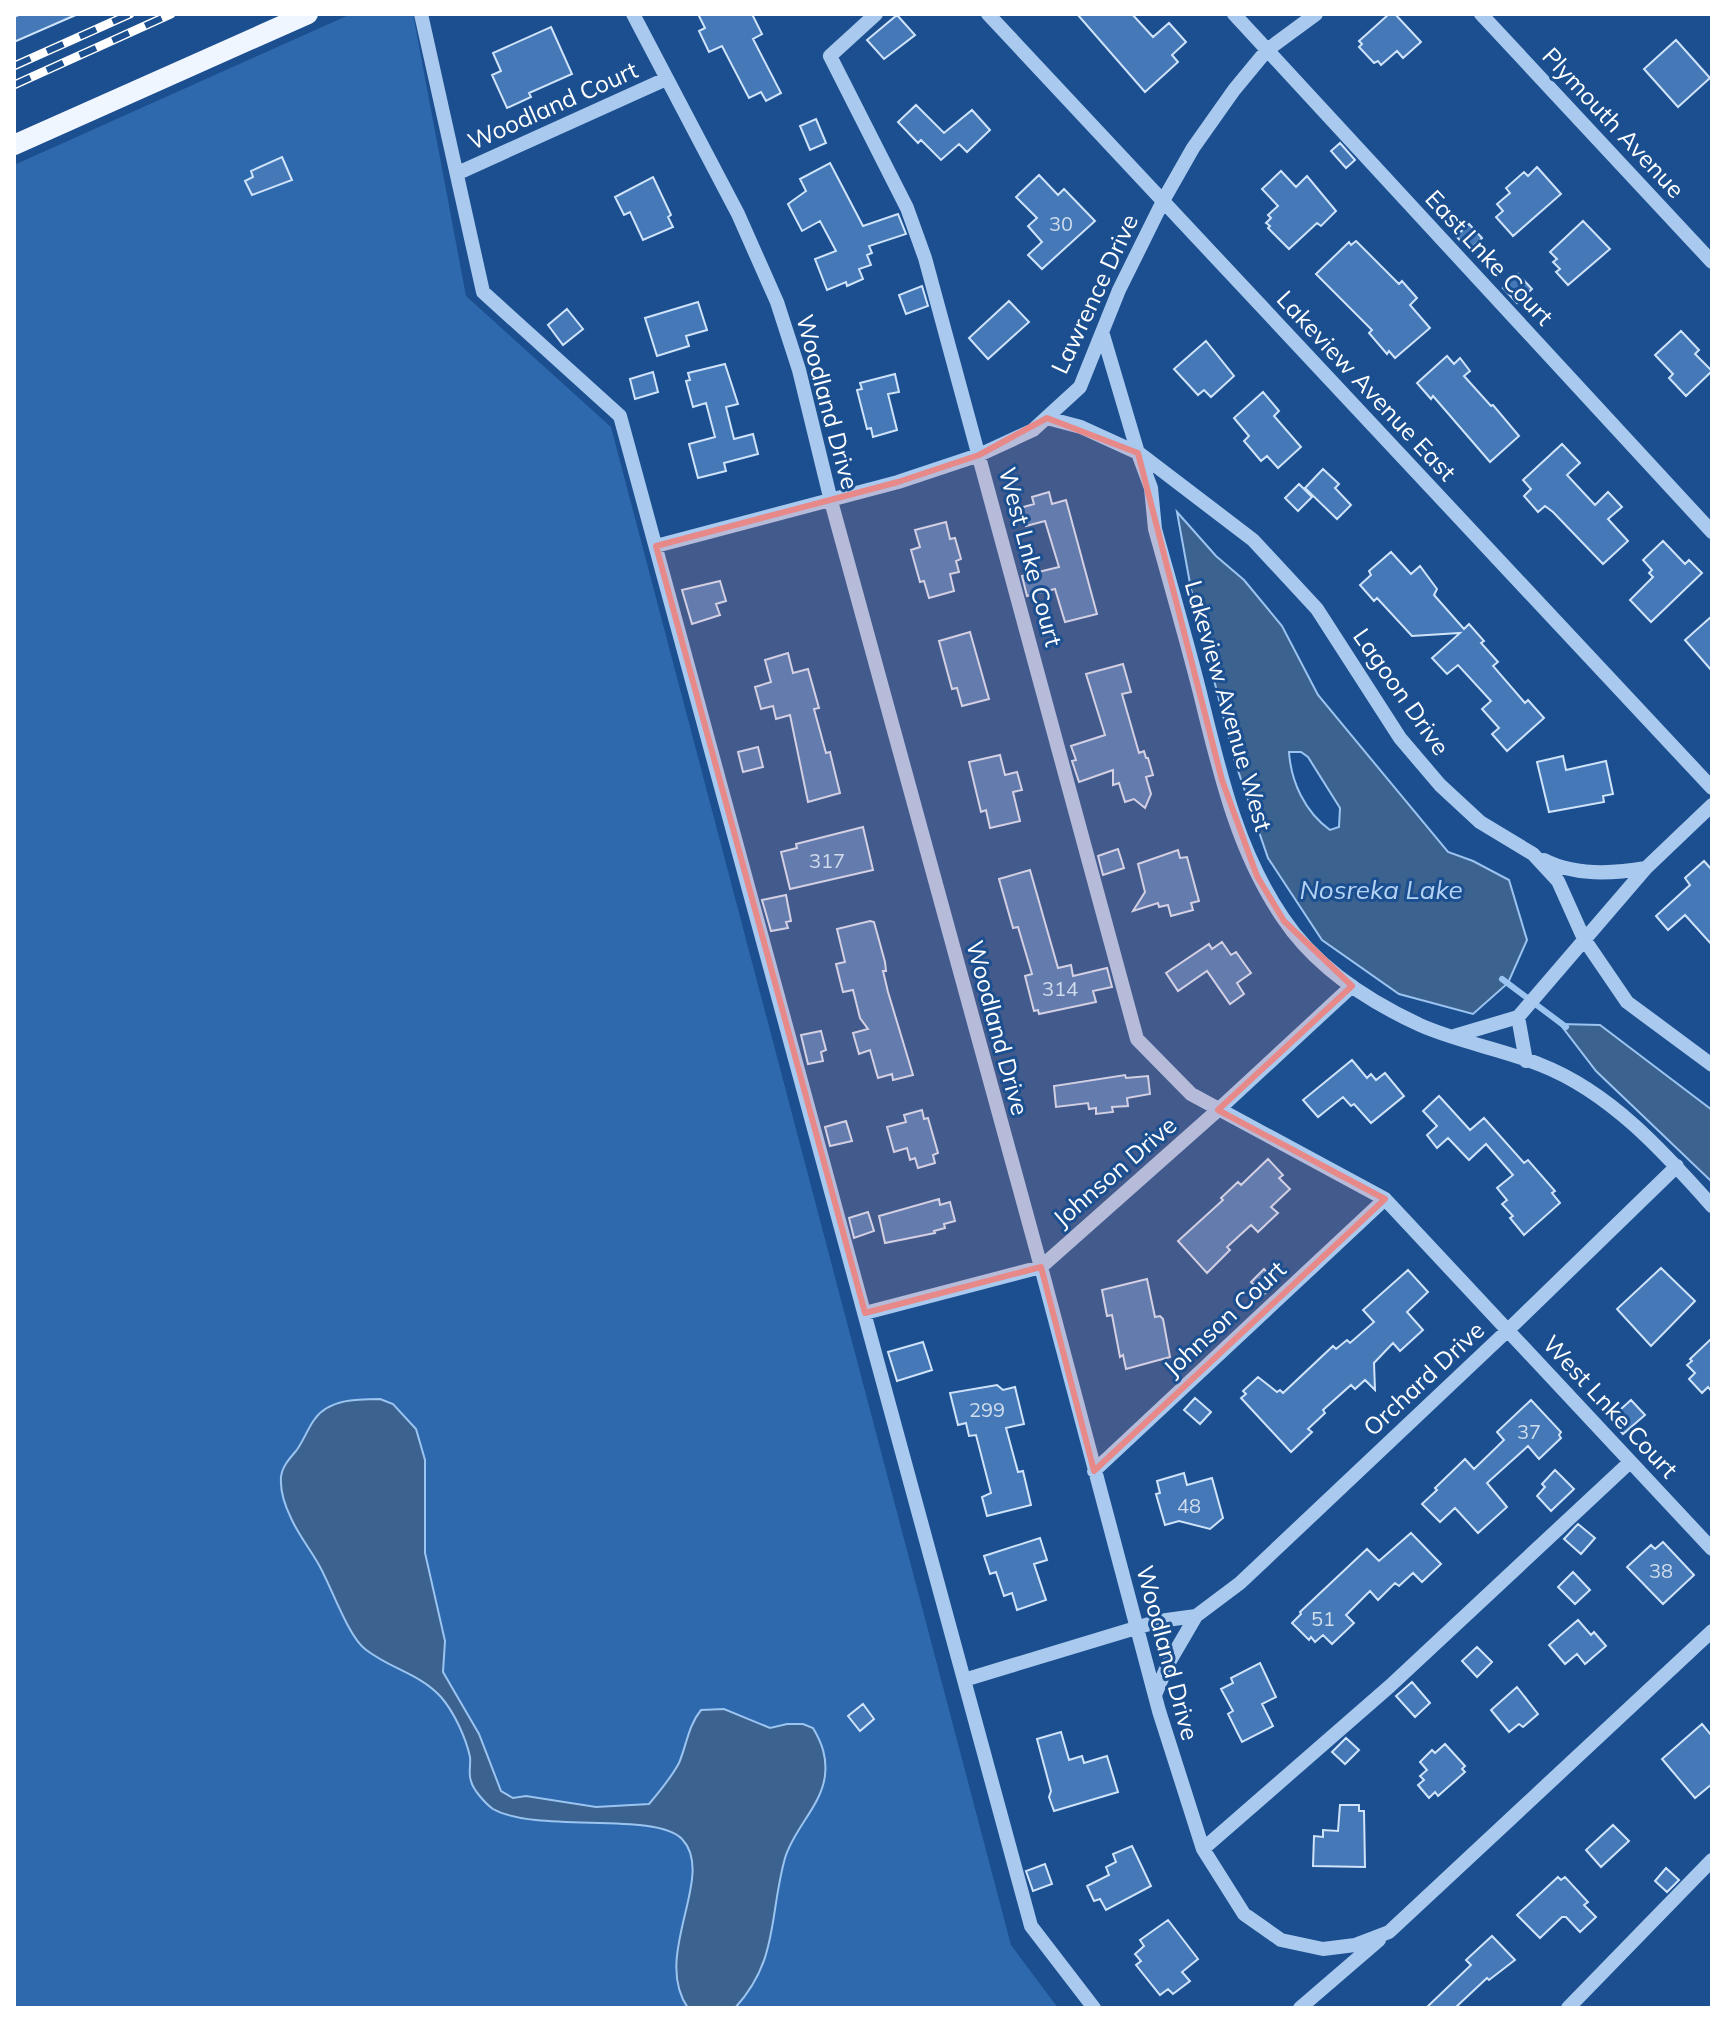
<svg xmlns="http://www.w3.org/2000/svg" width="1726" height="2022" viewBox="0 0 1726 2022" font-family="Mulish,sans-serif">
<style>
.green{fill:#2e69ad}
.water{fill:#3c6290;stroke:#9cc4f0;stroke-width:2;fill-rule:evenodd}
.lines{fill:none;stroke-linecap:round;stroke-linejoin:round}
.stream{stroke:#9cc4f0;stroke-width:6}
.building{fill:#4478b7;stroke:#cfe3fa;stroke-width:2}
.minor{stroke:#a9c9ee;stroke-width:14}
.major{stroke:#f0f6ff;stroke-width:20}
.rail-casing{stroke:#fff;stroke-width:9}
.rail{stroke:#1b4f8f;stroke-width:6;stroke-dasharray:18;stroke-linecap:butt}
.marked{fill:#e88989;fill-opacity:0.2;stroke:#e88989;stroke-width:6;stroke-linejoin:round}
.labels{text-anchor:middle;stroke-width:6;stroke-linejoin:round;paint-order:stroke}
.number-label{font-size:20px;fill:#d0dded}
.street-label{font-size:24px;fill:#fff;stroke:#1b4f8f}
.water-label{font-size:26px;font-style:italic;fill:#b5d3f5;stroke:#1b4f8f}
</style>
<rect width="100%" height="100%" fill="#1b4f8f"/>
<!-- green -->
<path class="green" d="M 351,14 L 413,14 L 466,296 L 611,427 L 1011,1945 L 1058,2008 L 14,2008 L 14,165 Z"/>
<!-- water -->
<path class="water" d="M 1177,512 L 1216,556 L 1244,580 L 1282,626 L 1318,695 L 1448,852 L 1473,861 L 1509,880 L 1527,940 L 1508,983 L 1473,1014 L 1399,994 L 1322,940 L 1268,858 L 1234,759 L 1191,589 ZM 1289,752 L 1301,752 L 1308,757 L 1340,808 L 1339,827 L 1330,830 C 1305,812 1291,782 1289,752 Z
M 1560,1024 L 1600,1025 L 1712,1110 L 1712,1182 L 1596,1071 Z
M 380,1399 L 393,1404 L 416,1429 L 425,1460 L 425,1553 L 445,1641 L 443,1672 L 479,1734 L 501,1791 L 513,1798 L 526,1796 L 596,1807 L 649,1804 C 660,1791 671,1778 679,1763 C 687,1744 688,1726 701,1710 L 724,1709 L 770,1728 L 787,1724 L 803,1724 L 813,1728 C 822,1743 827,1757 825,1775 C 822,1805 794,1828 785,1858 C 769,1915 779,1960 735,2008 L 688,2008 C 651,1955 717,1876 682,1839 C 655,1811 538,1834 493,1809 C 486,1804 473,1790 471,1781 C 468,1774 471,1765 470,1757 C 466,1738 454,1712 441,1697 C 419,1673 390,1669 365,1649 C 348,1636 331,1586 319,1565 C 310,1549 298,1534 291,1518 C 285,1506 280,1491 281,1477 C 282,1467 289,1459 296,1451 C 303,1442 307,1430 314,1420 C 328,1399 357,1399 380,1399 Z"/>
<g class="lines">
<!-- stream -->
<path class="stream" d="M 1502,979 L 1566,1027"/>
</g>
<!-- building -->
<path class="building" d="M 21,14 L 78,14 L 14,42 L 14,17 Z
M 698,14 L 752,14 L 762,34 L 753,39 L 781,93 L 766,101 L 761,92 L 749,98 L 722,46 L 709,52 L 699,31 L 705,28 Z
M 1077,14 L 1132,14 L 1153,37 L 1169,23 L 1186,42 L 1172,55 L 1178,62 L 1145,92 Z
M 1389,14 L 1395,14 L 1421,42 L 1403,58 L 1397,51 L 1381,65 L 1378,61 L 1374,63 L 1359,47 L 1362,44 L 1359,41 Z
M 897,15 L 915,35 L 884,59 L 867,40 Z
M 551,27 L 572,74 L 529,93 L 531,97 L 507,108 L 492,75 L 501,71 L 493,53 Z
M 1676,40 L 1710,78 L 1678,107 L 1644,69 Z
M 916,105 L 944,133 L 972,110 L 990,130 L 967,152 L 959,144 L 941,160 L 921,140 L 918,143 L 898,122 Z
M 816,119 L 826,143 L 810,150 L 800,126 Z
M 1340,143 L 1355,160 L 1346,168 L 1331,151 Z
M 282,157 L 292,180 L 252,195 L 245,181 L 253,177 L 251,171 Z
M 830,163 L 863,226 L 898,214 L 906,234 L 869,246 L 872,253 L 867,255 L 871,265 L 859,269 L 863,279 L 847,286 L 846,282 L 827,290 L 815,259 L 836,251 L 820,221 L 802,231 L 788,204 L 806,191 L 800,179 Z
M 1537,167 L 1561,194 L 1513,236 L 1496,217 L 1503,211 L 1497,204 L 1510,193 L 1506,188 L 1524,172 L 1528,176 Z
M 1281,171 L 1296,187 L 1307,176 L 1336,211 L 1321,226 L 1317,223 L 1289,249 L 1268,228 L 1270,226 L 1266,223 L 1271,218 L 1268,215 L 1278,206 L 1262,189 Z
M 1039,175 L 1058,195 L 1064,189 L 1095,221 L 1042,269 L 1028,255 L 1042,242 L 1028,226 L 1037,218 L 1016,197 Z
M 653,177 L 671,215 L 668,217 L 673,227 L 643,240 L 630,212 L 624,215 L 615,197 Z
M 1583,221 L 1610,249 L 1568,285 L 1556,272 L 1560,269 L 1553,262 L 1557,259 L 1550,252 Z
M 1469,224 L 1482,238 L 1469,250 L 1456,236 Z
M 1356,241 L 1399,284 L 1402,281 L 1417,298 L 1410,305 L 1430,328 L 1395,358 L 1389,351 L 1387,354 L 1369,333 L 1372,330 L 1316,274 L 1349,242 L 1351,245 Z
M 1518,274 L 1532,289 L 1517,303 L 1503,288 Z
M 922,286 L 928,306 L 906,314 L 899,295 Z
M 1009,301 L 1029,322 L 988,359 L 969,338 Z
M 698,302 L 707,330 L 686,336 L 689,346 L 657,356 L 645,318 Z
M 567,309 L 583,329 L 563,345 L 548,325 Z
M 1681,331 L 1699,350 L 1695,354 L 1712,371 L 1686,396 L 1669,378 L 1673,374 L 1655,355 Z
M 1206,341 L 1234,376 L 1211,397 L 1204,390 L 1198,395 L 1174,369 Z
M 1447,356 L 1454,364 L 1460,358 L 1470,371 L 1464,376 L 1491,406 L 1493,405 L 1519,436 L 1490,462 L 1433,396 L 1431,399 L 1417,383 Z
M 725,364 L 738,404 L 726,407 L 734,439 L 753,434 L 758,454 L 724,463 L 726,471 L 698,478 L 689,444 L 715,437 L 706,403 L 693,407 L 686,381 L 690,380 L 688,373 Z
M 653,372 L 658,392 L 635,399 L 630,379 Z
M 895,374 L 899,392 L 888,394 L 897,430 L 873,437 L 871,428 L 867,429 L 857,390 L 862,389 L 860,383 Z
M 1263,392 L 1279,411 L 1274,416 L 1301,447 L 1278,468 L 1267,456 L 1261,461 L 1244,441 L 1249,436 L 1234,418 Z
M 1562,444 L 1580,463 L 1567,475 L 1595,505 L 1608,492 L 1622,507 L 1608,519 L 1628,541 L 1603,564 L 1553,512 L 1545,506 L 1538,512 L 1524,496 L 1531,489 L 1523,480 Z
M 1323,469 L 1339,484 L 1335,488 L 1351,505 L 1337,519 L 1305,488 Z
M 1299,484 L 1312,497 L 1298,511 L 1285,498 Z
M 1049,492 L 1052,504 L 1066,500 L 1097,614 L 1065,622 L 1055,589 L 1027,596 L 1022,576 L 1059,567 L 1045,521 L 1026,526 L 1020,508 L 1034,504 L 1032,497 Z
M 946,522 L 950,539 L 955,538 L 961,559 L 956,561 L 959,572 L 950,574 L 954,591 L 929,598 L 924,581 L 920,582 L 911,550 L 920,547 L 915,530 Z
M 1663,541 L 1685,564 L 1689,560 L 1702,573 L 1651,622 L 1630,600 L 1653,577 L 1649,573 L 1652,570 L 1643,560 Z
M 1391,552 L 1411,574 L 1420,566 L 1437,589 L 1434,595 L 1464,629 L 1469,624 L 1484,641 L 1481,643 L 1498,662 L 1493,666 L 1525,703 L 1528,700 L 1544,718 L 1507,751 L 1492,734 L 1499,728 L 1482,709 L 1491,701 L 1458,665 L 1447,674 L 1432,658 L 1460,633 L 1412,636 L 1377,598 L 1374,601 L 1360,585 L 1371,575 L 1369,571 Z
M 720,581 L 726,601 L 716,604 L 720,615 L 692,624 L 682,590 Z
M 1712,616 L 1712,671 L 1685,640 Z
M 970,632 L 989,699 L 962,706 L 957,688 L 952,689 L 939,641 Z
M 788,653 L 793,673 L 808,669 L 819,708 L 814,709 L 826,753 L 830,752 L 840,793 L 808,802 L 790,715 L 776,719 L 773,706 L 761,709 L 755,687 L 771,682 L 765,660 Z
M 1123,664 L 1131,692 L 1122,694 L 1139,753 L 1144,751 L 1146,758 L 1148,758 L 1153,775 L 1146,777 L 1151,794 L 1145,808 L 1134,799 L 1125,802 L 1119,783 L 1113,785 L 1113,770 L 1079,782 L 1072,761 L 1076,760 L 1071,746 L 1105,735 L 1086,674 Z
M 758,747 L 763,767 L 743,772 L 738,752 Z
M 1000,755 L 1005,775 L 1017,772 L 1022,790 L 1013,792 L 1020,821 L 990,828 L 986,810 L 981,812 L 969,762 Z
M 1563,756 L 1566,770 L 1606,761 L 1613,794 L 1603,796 L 1604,802 L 1549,812 L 1537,762 Z
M 863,827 L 873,870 L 790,889 L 781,852 L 797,848 L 796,844 Z
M 1118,849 L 1124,868 L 1103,875 L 1098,856 Z
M 1178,850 L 1180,858 L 1187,857 L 1199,901 L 1191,903 L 1193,910 L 1171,916 L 1168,905 L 1159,907 L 1158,903 L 1133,911 L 1145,892 L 1138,864 Z
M 1704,861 L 1712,870 L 1712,945 L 1685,915 L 1668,930 L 1656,916 L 1690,885 L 1685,878 Z
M 1030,870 L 1058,968 L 1071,965 L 1073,976 L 1107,968 L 1112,987 L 1093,991 L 1096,1002 L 1039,1014 L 1038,1010 L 1034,1011 L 1025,976 L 1032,974 L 1018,927 L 1013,928 L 999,879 Z
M 786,895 L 791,921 L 786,922 L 788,928 L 771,931 L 762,900 Z
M 870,921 L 874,922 L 885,962 L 886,971 L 883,971 L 888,992 L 913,1075 L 893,1080 L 892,1074 L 878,1078 L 870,1050 L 859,1054 L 853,1033 L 868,1029 L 860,1018 L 853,990 L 843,992 L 836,964 L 845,962 L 837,929 Z
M 1222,942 L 1231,955 L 1236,952 L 1251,973 L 1237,983 L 1244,994 L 1230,1004 L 1207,971 L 1178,991 L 1166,973 L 1209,944 L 1212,949 Z
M 821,1031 L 826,1050 L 821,1052 L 823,1061 L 808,1064 L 801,1035 Z
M 1352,1060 L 1367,1078 L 1371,1074 L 1376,1080 L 1385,1073 L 1404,1096 L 1371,1123 L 1354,1104 L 1351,1106 L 1343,1097 L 1318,1117 L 1303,1100 Z
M 1125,1075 L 1126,1078 L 1148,1076 L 1150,1094 L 1127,1098 L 1128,1106 L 1112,1107 L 1113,1112 L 1096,1114 L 1096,1108 L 1089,1109 L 1088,1103 L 1056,1107 L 1054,1086 Z
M 1439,1096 L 1470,1130 L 1484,1118 L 1524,1163 L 1528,1160 L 1555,1191 L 1552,1193 L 1560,1203 L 1524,1235 L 1510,1218 L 1513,1216 L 1502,1204 L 1507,1200 L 1497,1188 L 1513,1175 L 1486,1144 L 1469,1160 L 1448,1138 L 1437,1148 L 1427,1135 L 1437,1126 L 1423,1111 Z
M 922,1110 L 924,1119 L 928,1118 L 938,1153 L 933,1155 L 935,1163 L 918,1168 L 915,1158 L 910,1160 L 907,1148 L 894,1152 L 887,1127 L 906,1122 L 904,1115 Z
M 846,1121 L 852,1141 L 830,1146 L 825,1127 Z
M 1268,1159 L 1283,1175 L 1279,1178 L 1290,1189 L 1271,1207 L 1278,1213 L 1258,1232 L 1251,1225 L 1227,1247 L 1230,1250 L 1207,1273 L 1178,1241 L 1223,1200 L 1221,1198 L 1238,1182 L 1241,1185 Z
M 939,1199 L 940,1205 L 950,1202 L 955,1221 L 944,1224 L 945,1228 L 934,1231 L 935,1233 L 885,1243 L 879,1216 Z
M 868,1212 L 874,1231 L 854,1238 L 849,1218 Z
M 1661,1268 L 1695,1301 L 1651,1346 L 1617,1309 Z
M 1264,1269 L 1276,1283 L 1263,1295 L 1251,1282 Z
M 1408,1270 L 1428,1292 L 1407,1312 L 1423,1330 L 1400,1351 L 1393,1343 L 1374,1363 L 1375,1390 L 1365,1380 L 1355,1389 L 1351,1385 L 1323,1410 L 1325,1413 L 1308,1429 L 1312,1432 L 1291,1452 L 1241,1398 L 1246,1394 L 1243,1391 L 1258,1377 L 1277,1392 L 1280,1390 L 1283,1393 L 1333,1346 L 1336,1349 L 1347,1340 L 1350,1343 L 1374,1322 L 1363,1310 Z
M 1147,1279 L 1155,1317 L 1160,1316 L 1163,1319 L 1170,1357 L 1126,1369 L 1123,1355 L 1120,1357 L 1112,1315 L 1107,1316 L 1102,1290 Z
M 1712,1338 L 1712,1392 L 1708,1387 L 1702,1393 L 1689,1379 L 1695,1373 L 1687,1365 L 1692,1361 L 1690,1359 Z
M 923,1342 L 932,1370 L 897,1381 L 888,1352 Z
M 997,1385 L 1003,1390 L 1015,1387 L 1024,1424 L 1006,1428 L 1018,1472 L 1023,1471 L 1031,1505 L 987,1516 L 982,1497 L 991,1493 L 976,1435 L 969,1436 L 966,1423 L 958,1425 L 950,1393 Z
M 1195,1398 L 1211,1412 L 1200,1424 L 1184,1410 Z
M 1531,1400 L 1561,1432 L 1559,1435 L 1561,1438 L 1539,1459 L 1528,1446 L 1487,1483 L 1507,1507 L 1478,1533 L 1455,1508 L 1440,1522 L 1422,1504 L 1437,1490 L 1435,1488 L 1465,1459 L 1474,1469 L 1504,1440 L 1497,1432 Z
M 1631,1400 L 1645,1415 L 1623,1434 L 1610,1419 Z
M 1555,1470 L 1574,1489 L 1551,1511 L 1537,1496 L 1545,1487 L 1542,1484 Z
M 1184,1473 L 1187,1485 L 1212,1478 L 1223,1518 L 1210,1529 L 1179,1521 L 1165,1525 L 1156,1494 L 1160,1493 L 1157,1481 Z
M 1578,1524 L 1595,1538 L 1581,1554 L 1564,1539 Z
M 1411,1533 L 1441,1564 L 1422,1582 L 1413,1573 L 1399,1586 L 1395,1583 L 1378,1600 L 1370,1591 L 1346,1615 L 1354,1623 L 1332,1644 L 1323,1635 L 1315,1642 L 1311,1637 L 1309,1640 L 1292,1623 L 1301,1614 L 1300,1612 L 1367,1549 L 1379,1561 Z
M 1040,1538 L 1047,1560 L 1034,1564 L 1046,1600 L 1017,1610 L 1012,1593 L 1004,1596 L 996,1572 L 990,1574 L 984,1556 Z
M 1663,1542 L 1694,1575 L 1663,1604 L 1627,1567 L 1651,1545 L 1655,1549 Z
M 1573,1572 L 1590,1590 L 1575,1604 L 1558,1587 Z
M 1578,1620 L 1591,1635 L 1594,1632 L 1606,1646 L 1585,1664 L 1577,1654 L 1565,1664 L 1549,1645 Z
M 1477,1647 L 1492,1662 L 1477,1677 L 1462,1661 Z
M 1260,1663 L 1276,1697 L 1262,1704 L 1273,1726 L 1242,1742 L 1228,1714 L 1233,1711 L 1221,1689 L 1233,1683 L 1231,1678 Z
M 1412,1682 L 1430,1703 L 1415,1717 L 1396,1696 Z
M 1517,1687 L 1538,1714 L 1523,1727 L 1519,1724 L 1509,1732 L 1491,1710 Z
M 863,1704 L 874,1719 L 860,1731 L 848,1716 Z
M 1702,1724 L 1712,1736 L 1712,1784 L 1695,1798 L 1662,1759 Z
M 1061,1732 L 1069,1760 L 1082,1756 L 1084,1763 L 1107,1756 L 1118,1792 L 1054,1811 L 1049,1797 L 1051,1791 L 1037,1739 Z
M 1346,1738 L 1359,1750 L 1345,1764 L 1332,1752 Z
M 1445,1744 L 1465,1766 L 1462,1769 L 1465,1772 L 1438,1796 L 1435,1792 L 1429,1798 L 1418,1785 L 1424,1780 L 1420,1776 L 1427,1770 L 1420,1762 L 1432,1750 L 1435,1753 Z
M 1340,1805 L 1359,1805 L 1359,1811 L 1364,1811 L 1365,1867 L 1313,1866 L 1314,1836 L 1323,1837 L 1323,1830 L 1338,1831 Z
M 1613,1825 L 1629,1841 L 1601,1867 L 1586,1850 Z
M 1132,1846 L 1151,1886 L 1106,1910 L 1100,1899 L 1094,1901 L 1087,1886 L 1109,1875 L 1106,1867 L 1116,1862 L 1113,1854 Z
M 1045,1864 L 1052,1884 L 1033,1891 L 1026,1871 Z
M 1666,1868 L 1679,1880 L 1667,1892 L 1655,1881 Z
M 1558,1877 L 1561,1880 L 1565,1877 L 1588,1902 L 1584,1905 L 1596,1917 L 1580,1932 L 1566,1917 L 1562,1917 L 1540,1938 L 1517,1915 Z
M 1168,1920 L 1198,1959 L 1182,1972 L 1190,1981 L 1173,1994 L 1168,1989 L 1160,1995 L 1136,1965 L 1141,1961 L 1135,1954 L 1144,1946 L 1140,1940 Z
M 1492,1936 L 1515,1960 L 1489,1980 L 1487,1978 L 1455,2008 L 1426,2008 L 1471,1965 L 1466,1960 Z"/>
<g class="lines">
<!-- minor -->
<path class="minor" d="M 421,14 L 483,292 L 620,416 L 1031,1926 L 1094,2008
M 633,14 L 738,214 L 777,302 L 799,370 L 831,501 L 1041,1267 L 1159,1711 L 1203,1849 L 1244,1914 L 1281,1940 L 1323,1949 L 1355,1945 L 1389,1932 L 1712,1631
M 876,14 L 830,56 L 907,208 L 925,258 L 1137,1039 L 1191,1094 L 1385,1199 L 1712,1549
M 988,14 L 1712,788
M 1234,14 L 1712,532
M 1481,14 L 1712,262
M 458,173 L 666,79
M 1047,418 L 1081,427 L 1138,453 L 1103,335
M 1138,453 L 1151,488 L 1155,529 C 1170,583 1186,638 1200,693 C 1219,770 1237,851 1283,918 C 1315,966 1368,1001 1420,1025 C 1458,1042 1502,1049 1541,1065 C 1610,1092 1664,1152 1712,1206
M 1139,453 L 1253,540 L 1317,609 L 1400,738 L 1440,785 L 1480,822 L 1533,854 L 1558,881 L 1584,939 L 1627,1002 L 1712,1065
M 656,546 L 898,482 L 979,455 L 1033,430 L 1080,387 L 1119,290 L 1164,199 L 1193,148 L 1234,90 L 1267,50 L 1316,14
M 1544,860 C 1575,876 1612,874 1646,868
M 1518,1017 L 1526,1061
M 1454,1036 L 1518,1017 L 1646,868 L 1712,805
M 865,1313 L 1041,1267 L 1218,1110 L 1352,986
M 1094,1471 L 1385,1199
M 964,1680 L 1159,1621 L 1196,1616
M 1155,1695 L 1168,1664 L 1196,1616 L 1240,1583 L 1508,1330 L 1677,1166
M 1203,1849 L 1390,1686 L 1630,1462
M 1300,2008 L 1379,1940
M 1568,2008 L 1712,1860"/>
<!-- major -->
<path class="major" d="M 14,145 L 308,14"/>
<defs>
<path id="rail" d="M 14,66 L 130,14
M 14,85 L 171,14"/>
</defs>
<!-- rail casing -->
<use href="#rail" class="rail-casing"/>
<!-- rail -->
<use href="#rail" class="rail"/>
</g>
<!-- marked area -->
<path class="marked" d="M 1047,418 L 1138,453 L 1222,780 L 1257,876 L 1284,921 L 1352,986 L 1218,1110 L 1385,1199 L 1094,1471 L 1041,1267 L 865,1313 L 656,546 L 898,482 L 979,455 Z"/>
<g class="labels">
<!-- number labels -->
<g class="number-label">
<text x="1061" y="231">30</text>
<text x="827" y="868">317</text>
<text x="1060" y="996">314</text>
<text x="987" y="1417">299</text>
<text x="1529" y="1439">37</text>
<text x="1189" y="1513">48</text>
<text x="1661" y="1578">38</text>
<text x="1323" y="1626">51</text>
</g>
<!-- street labels -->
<g class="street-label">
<text transform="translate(553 106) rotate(-24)" y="8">Woodland Court</text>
<text transform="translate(1613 123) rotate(47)" y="8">Plymouth Avenue</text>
<text transform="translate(1489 258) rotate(47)" y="8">East Lnke Court</text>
<text transform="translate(1095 294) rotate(-65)" y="8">Lawrence Drive</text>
<text transform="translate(1366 386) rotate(47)" y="8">Lakeview Avenue East</text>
<text transform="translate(827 402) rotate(75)" y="8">Woodland Drive</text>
<text transform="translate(1030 557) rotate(75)" y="8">West Lnke Court</text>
<text transform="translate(1401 692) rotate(55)" y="8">Lagoon Drive</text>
<text transform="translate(1228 706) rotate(74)" y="8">Lakeview Avenue West</text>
<text transform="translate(997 1028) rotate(75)" y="8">Woodland Drive</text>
<text transform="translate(1115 1172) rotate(-41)" y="8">Johnson Drive</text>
<text transform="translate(1225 1319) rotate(-43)" y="8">Johnson Court</text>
<text transform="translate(1424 1379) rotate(-43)" y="8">Orchard Drive</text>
<text transform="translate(1610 1407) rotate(47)" y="8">West Lnke Court</text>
<text transform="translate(1167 1653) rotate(75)" y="8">Woodland Drive</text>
</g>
<!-- water labels -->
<g class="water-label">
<text x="1381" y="899">Nosreka Lake</text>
</g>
</g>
<!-- border -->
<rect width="1726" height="2022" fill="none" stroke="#ffffff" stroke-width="32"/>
</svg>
